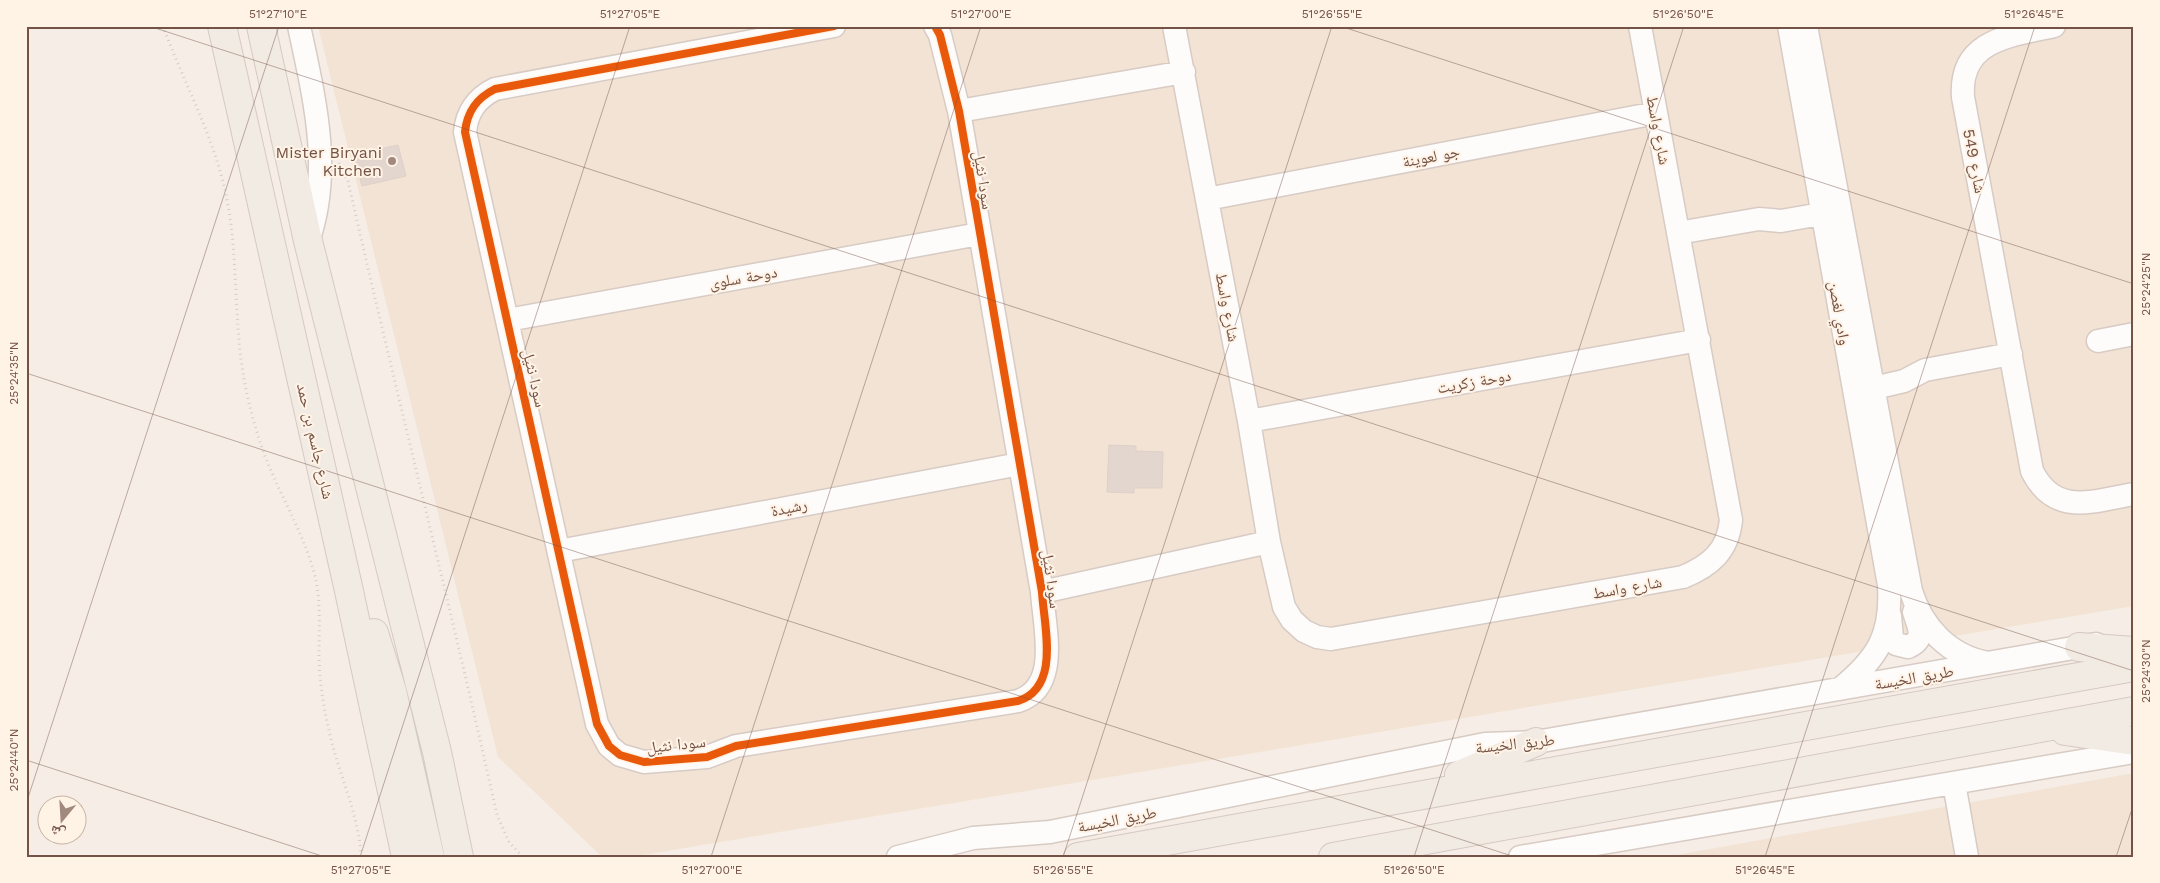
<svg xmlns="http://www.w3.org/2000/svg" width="2160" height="883" viewBox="0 0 2160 883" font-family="'Work Sans','Noto Naskh Arabic',sans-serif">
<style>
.residential{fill:#f2e3d5}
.building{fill:#e2d6ce;stroke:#dfd0c8}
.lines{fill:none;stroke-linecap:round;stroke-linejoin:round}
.minor-casing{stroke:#d7cbc4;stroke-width:25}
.major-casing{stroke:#d5c9c3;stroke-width:30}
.path{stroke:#d7ccc8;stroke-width:3;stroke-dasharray:1 4;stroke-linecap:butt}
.minor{stroke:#fefcfb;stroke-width:22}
.major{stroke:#f2ebe3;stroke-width:28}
.cycleway-casing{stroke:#fff3e6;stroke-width:11}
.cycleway{stroke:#e8590c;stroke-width:8}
.ticks{fill:none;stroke:#745246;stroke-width:1;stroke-opacity:0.45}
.poi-dot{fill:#a2897e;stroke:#fff3e6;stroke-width:2}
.labels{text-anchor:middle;stroke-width:4;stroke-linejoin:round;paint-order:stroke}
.street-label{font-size:16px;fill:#745246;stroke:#fff3e6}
.poi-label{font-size:16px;fill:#745246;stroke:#fff3e6;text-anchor:end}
.neatline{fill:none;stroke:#745246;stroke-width:2}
.ticks-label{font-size:12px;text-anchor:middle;fill:#745246}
</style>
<rect width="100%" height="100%" fill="#f6eee6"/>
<!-- residential -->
<path class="residential" d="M 318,26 L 2134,26 L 2134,606 L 631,857 L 602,857 L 498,757 Z
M 2134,773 L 2134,857 L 1665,857 Z"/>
<!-- building -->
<path class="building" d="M 398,145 L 406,176 L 362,186 L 354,155 Z
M 1109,445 L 1136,446 L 1136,451 L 1163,452 L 1162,488 L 1134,488 L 1134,493 L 1107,492 Z"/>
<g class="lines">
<defs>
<path id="minor" d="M 299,26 C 314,97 333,170 308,241
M 834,26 L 495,89 C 477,98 467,111 465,132 L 597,724 L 609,746 L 620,755 L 644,762 L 707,757 L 736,746 L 1018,701 C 1061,687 1044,627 1042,592 L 959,111 L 940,35 L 935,26
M 1174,26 L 1249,421 L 1269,542 L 1284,607 L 1292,620 L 1304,631 L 1317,637 L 1331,639 L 1683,577 C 1710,566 1728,551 1731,520 L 1640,26
M 1789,26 L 1889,585 C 1892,635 1878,658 1840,689
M 1806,26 L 1911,591 C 1922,627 1949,656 1988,663
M 2054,26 C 2011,36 1959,39 1963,97 L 2032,471 C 2055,517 2093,501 2134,494
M 959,111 L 1184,72
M 1207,199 L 1656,113
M 1678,233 L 1759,219 L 1781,221 L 1838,211
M 508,320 L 979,234
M 2098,341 L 2134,334
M 1857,392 L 1904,381 L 1925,370 L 2011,354
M 1249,421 L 1699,340
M 559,551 L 1019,464
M 1042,592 L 1269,542
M 1890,616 L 1892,638 L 1896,644 L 1908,647 C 1927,639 1918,626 1914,612
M 1954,783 L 1967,857
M 898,857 L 973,838 L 1050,832 L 1485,744 L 1536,742 L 2096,644
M 1520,857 L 2134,752"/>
<path id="major" d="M 222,26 L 349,591 L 406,857
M 261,26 L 308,241 L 437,752 L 459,857
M 374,633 L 392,691 L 430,857
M 2079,647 L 2134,651
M 2065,731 L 2134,741
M 1459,775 L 1536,742
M 1078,857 L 2134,667
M 1333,857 L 2134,711"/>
</defs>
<!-- minor casing -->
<use href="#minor" class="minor-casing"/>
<!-- major casing -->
<use href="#major" class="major-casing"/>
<!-- path -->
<path class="path" d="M 163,26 C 185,86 217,142 228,205 C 235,244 235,286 238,326 C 240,362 246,397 257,432 C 271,482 302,526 315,576 C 321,601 319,629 319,654 C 319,681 324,709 330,735 C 339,774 360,819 361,857
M 339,163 L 348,181 C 396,393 450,603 497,815 L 509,842 L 523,857"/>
<!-- minor -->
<use href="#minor" class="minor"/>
<!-- major -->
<use href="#major" class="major"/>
<defs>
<path id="cycleway" d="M 834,26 L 495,89 C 477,98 467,111 465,132 L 597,724 L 609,746 L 620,755 L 644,762 L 707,757 L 736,746 L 1018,701 C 1061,687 1044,627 1042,592 L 959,111 L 940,35 L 935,26"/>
</defs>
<!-- cycleway casing -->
<use href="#cycleway" class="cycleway-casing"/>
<!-- cycleway -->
<use href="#cycleway" class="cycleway"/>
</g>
<!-- ticks -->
<path class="ticks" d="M 149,26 L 2134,671M 1340,26 L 2134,284M 26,373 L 1515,857M 26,760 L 325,857M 26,804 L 279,26M 360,857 L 630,26M 711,857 L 981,26M 1063,857 L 1332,26M 1414,857 L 1684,26M 1765,857 L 2035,26M 2116,857 L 2134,803"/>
<!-- markers -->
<circle class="poi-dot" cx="392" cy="161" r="5"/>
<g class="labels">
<!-- street labels -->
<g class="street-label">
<text transform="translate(1659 130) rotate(79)" y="6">شارع واسط</text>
<text transform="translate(1431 156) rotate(-11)" y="6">جو لعوينة</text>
<text transform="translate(1975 161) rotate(79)" y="6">شارع 549</text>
<text transform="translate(984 180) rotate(81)" y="6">سودا نثيل</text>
<text transform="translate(743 277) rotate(-10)" y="6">دوحة سلوى</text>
<text transform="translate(1228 307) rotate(79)" y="6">شارع واسط</text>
<text transform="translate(1840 313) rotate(80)" y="6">وادي لغصن</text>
<text transform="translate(535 378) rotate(77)" y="6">سودا نثيل</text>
<text transform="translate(1474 381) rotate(-10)" y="6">دوحة زكريت</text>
<text transform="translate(316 441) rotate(77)" y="6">شارع جاسم بن حمد</text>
<text transform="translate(789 507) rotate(-11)" y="6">رشيدة</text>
<text transform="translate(1052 579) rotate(82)" y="6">سودا نثيل</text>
<text transform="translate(1627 587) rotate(-10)" y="6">شارع واسط</text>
<text transform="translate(1914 677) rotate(-10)" y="6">طريق الخيسة</text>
<text transform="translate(1515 743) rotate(-6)" y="6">طريق الخيسة</text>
<text transform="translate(676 744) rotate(-6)" y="6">سودا نثيل</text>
<text transform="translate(1117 819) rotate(-11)" y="6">طريق الخيسة</text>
</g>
<!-- poi labels -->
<g class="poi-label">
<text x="382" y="158">Mister Biryani<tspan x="382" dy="18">Kitchen</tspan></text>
</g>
</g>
<!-- border -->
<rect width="2160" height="883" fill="none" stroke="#fff3e6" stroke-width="55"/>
<!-- north arrow -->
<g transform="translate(62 820) rotate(198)"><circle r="24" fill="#fff3e6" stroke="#c7b3a6"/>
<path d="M0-4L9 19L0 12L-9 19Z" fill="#a2897e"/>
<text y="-8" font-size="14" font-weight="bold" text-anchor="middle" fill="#745246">ش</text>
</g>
<rect x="28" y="28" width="2104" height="828" class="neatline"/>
<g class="ticks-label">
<text x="278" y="18">51°27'10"E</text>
<text x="630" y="18">51°27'05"E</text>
<text x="981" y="18">51°27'00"E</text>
<text x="1332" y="18">51°26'55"E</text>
<text x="1683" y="18">51°26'50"E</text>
<text x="2034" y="18">51°26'45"E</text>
<text transform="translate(2146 284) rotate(-90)" y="4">25°24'25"N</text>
<text transform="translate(14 373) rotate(-90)" y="4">25°24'35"N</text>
<text transform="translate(2146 671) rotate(-90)" y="4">25°24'30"N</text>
<text transform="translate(14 760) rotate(-90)" y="4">25°24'40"N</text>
<text x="361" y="874">51°27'05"E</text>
<text x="712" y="874">51°27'00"E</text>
<text x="1063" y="874">51°26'55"E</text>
<text x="1414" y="874">51°26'50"E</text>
<text x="1765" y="874">51°26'45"E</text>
</g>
</svg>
